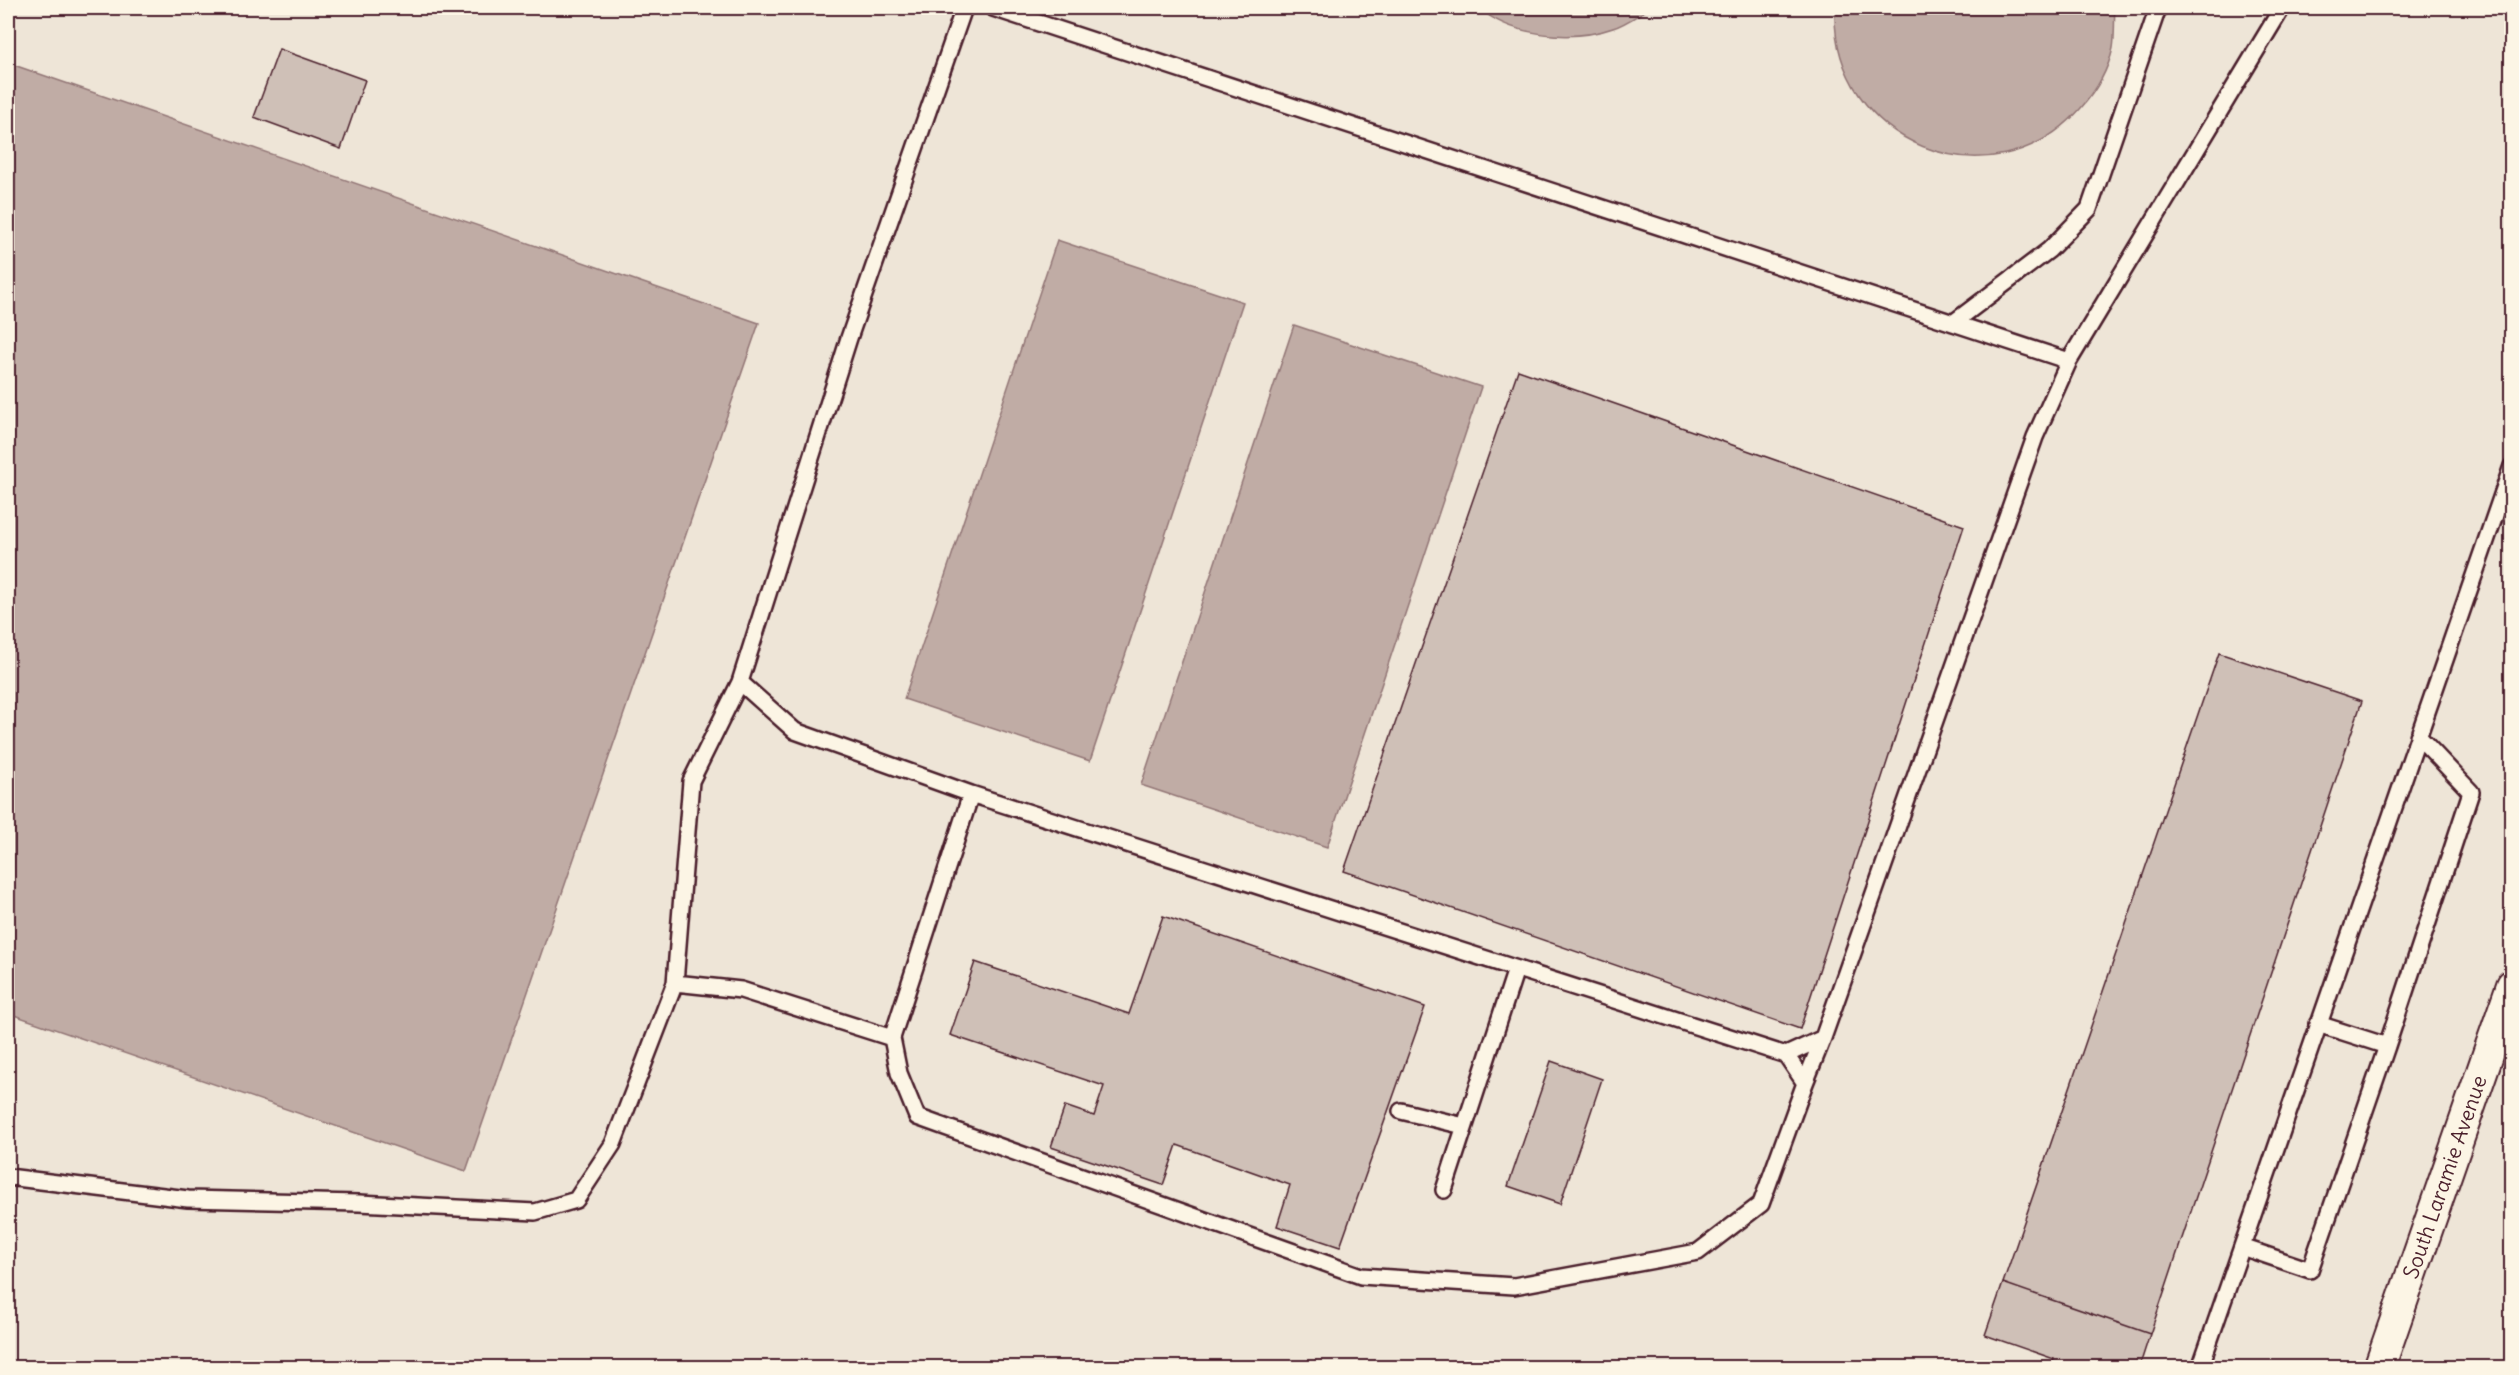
<svg xmlns="http://www.w3.org/2000/svg" width="2519" height="1375" viewBox="0 0 2519 1375" font-family="Delius,sans-serif">
<style>
.built{fill:#eee5d7}
.water{fill:#c0aca5;stroke:#917474;stroke-width:1.5}
.building{fill:#cfc0b7;stroke:#4a1f2b;stroke-width:1.5}
.lines{fill:none;stroke-linecap:round;stroke-linejoin:round}
.service-casing{stroke:#4a1f2b;stroke-width:20}
.minor-casing{stroke:#4a1f2b;stroke-width:34}
.service{stroke:#fcf5e5;stroke-width:15}
.minor{stroke:#fcf5e5;stroke-width:30}
.labels{text-anchor:middle;stroke-width:4.5;stroke-linejoin:round;paint-order:stroke}
.street-label{font-size:21px;fill:#4a1f2b;stroke:#fcf5e5}
</style>
<rect width="100%" height="100%" fill="#fcf5e5"/>
<filter id="ink" filterUnits="userSpaceOnUse"><feTurbulence type="fractalNoise" baseFrequency=".0167" numOctaves="2"/><feDisplacementMap in="SourceGraphic" scale="12" xChannelSelector="R" yChannelSelector="G"/><feConvolveMatrix kernelMatrix="1 2 1 2 8 2 1 2 1" color-interpolation-filters="sRGB"/></filter>
<g filter="url(#ink)">
<!-- built -->
<path class="built" d="M 8,8 L 2511,8 L 2511,1367 L 8,1367 Z"/>
<!-- water -->
<path class="water" d="M 1479,8 L 1650,8 C 1639,14 1626,24 1613,28 C 1573,42 1512,37 1479,8 Z
M 1835,8 L 2115,8 C 2114,21 2115,36 2113,48 C 2108,70 2095,92 2081,108 C 1992,210 1830,142 1835,8 Z
M 8,63 L 759,323 L 466,1171 L 8,1013 Z
M 1057,240 L 1243,302 L 1090,761 L 904,699 Z
M 1294,325 L 1481,387 L 1327,847 L 1141,785 Z"/>
<!-- building -->
<path class="building" d="M 279,49 L 365,80 L 341,149 L 254,117 Z
M 1518,370 L 1964,526 L 1800,1029 L 1344,871 Z
M 2219,653 L 2362,701 L 2150,1334 L 2003,1283 Z
M 1163,916 L 1425,1007 L 1340,1247 L 1277,1226 L 1290,1185 L 1177,1145 L 1163,1185 L 1051,1147 L 1065,1106 L 1094,1116 L 1104,1086 L 950,1035 L 975,962 L 1129,1014 Z
M 1551,1061 L 1602,1079 L 1560,1204 L 1508,1186 Z
M 2003,1283 L 2150,1334 L 2139,1368 L 2051,1368 L 2054,1359 L 1985,1335 Z"/>
<g class="lines">
<defs>
<path id="service" d="M 964,8 L 849,338 L 740,682 L 795,731 L 971,794 L 1786,1055 L 1823,1038 L 2035,437 L 2069,361
M 993,8 L 2069,361 L 2282,8
M 1953,323 L 2049,250 L 2089,209 L 2158,8
M 971,794 L 892,1038 L 899,1073 L 917,1117 L 1361,1276 L 1514,1286 L 1698,1252 L 1761,1204 L 1805,1083 L 1786,1055
M 675,983 L 741,990 L 892,1038
M 2387,1046 L 2471,792 L 2418,736
M 1805,1083 L 1823,1038
M 1401,1111 L 1464,1126
M 8,1177 L 188,1199 L 359,1203 L 535,1212 L 576,1200 L 613,1144 L 675,983 L 691,781 L 740,682
M 1444,1190 L 1516,969
M 2242,1247 L 2310,1270 L 2387,1046 L 2318,1024
M 2200,1368 L 2512,466"/>
<g id="minor">
<path id="s1" d="M 2379,1368 L 2512,985"/>
</g>
</defs>
<!-- service casing -->
<use href="#service" class="service-casing"/>
<!-- minor casing -->
<use href="#minor" class="minor-casing"/>
<!-- service -->
<use href="#service" class="service"/>
<!-- minor -->
<use href="#minor" class="minor"/>
</g>
</g>
<g class="labels">
<!-- street labels -->
<g class="street-label">
<text dy="7" stroke="none"><textPath href="#s1" startOffset="202">South Laramie Avenue</textPath></text>
</g>
</g>
<!-- margin -->
<rect width="2519" height="1375" fill="none" stroke="#fcf5e5" stroke-width="30"/>
<rect x="15" y="15" width="2489" height="1345" fill="none" stroke="#4a1f2b" stroke-width="2" filter="url(#ink)"/>
</svg>
